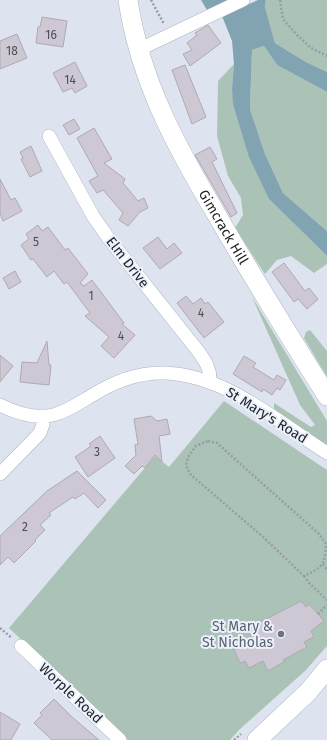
<svg xmlns="http://www.w3.org/2000/svg" width="327" height="740" viewBox="0 0 327 740" font-family="'Fira Sans',sans-serif">
<style>
.green{fill:#abc3b6}
.water{fill:#82a4b2}
.building{fill:#cdc8d3;stroke:#aea9b4}
.lines{fill:none;stroke-linecap:round;stroke-linejoin:round}
.street-casing{stroke:#adb3bd;stroke-width:14}
.secondary-casing{stroke:#adb3bd;stroke-width:20}
.path{stroke:#989da5;stroke-width:2.5;stroke-dasharray:2 2;stroke-linecap:butt}
.street{stroke:#fff;stroke-width:13}
.secondary{stroke:#fff;stroke-width:19}
.worship-dot{fill:#6b7280;stroke:#ebf1fc;stroke-width:1.5}
.labels{text-anchor:middle;stroke-width:4;stroke-linejoin:round;paint-order:stroke}
.number-label{font-size:12px;fill:#4d4d53}
.street-label{font-size:14px;fill:#222428;stroke:#ebf1fc}
.worship-label{font-size:14px;fill:#5b616d;stroke:#ebf1fc;text-anchor:end}
</style>
<rect width="100%" height="100%" fill="#dee4ef"/>
<!-- green -->
<path class="green" d="M 266,0 L 327,0 L 327,72 L 306,62 L 275,43 L 265,7 Z
M 264,46 L 277,65 L 327,92 L 327,231 L 283,193 L 265,154 L 250,109 L 252,50 Z
M 234,64 L 232,88 L 269,199 L 327,256 L 327,264 L 314,273 L 291,256 L 277,260 L 265,274 L 235,228 L 243,215 L 241,198 L 228,176 L 217,136 L 218,81 Z
M 252,297 L 327,421 L 327,446 L 274,411 L 274,403 L 311,427 L 315,425 L 300,405 Z
M 310,330 L 327,351 L 327,377 L 304,338 L 306,332 Z
M 224,401 L 327,470 L 327,646 L 305,671 L 240,729 L 230,740 L 128,740 L 9,628 L 155,456 L 169,467 Z"/>
<!-- water -->
<path class="water" d="M 201,0 L 230,0 L 207,10 Z
M 258,0 L 266,0 L 265,7 L 275,43 L 306,62 L 327,72 L 327,92 L 277,65 L 264,46 L 252,50 L 250,109 L 265,154 L 283,193 L 327,231 L 327,256 L 269,199 L 249,157 L 233,104 L 232,88 L 234,64 L 232,41 L 222,16 Z"/>
<!-- building -->
<path class="building" d="M 42,17 L 67,21 L 63,47 L 36,43 L 38,27 L 40,27 Z
M 208,25 L 221,43 L 190,66 L 183,54 L 192,50 L 187,43 L 197,35 L 195,33 Z
M 17,34 L 27,58 L 0,69 L 0,41 Z
M 75,62 L 87,86 L 75,93 L 72,88 L 63,92 L 53,73 Z
M 185,65 L 206,117 L 192,124 L 172,70 Z
M 74,119 L 80,129 L 69,135 L 63,125 Z
M 94,128 L 112,159 L 104,163 L 125,179 L 123,183 L 138,201 L 144,198 L 148,208 L 140,212 L 128,226 L 119,220 L 123,213 L 103,190 L 97,193 L 89,181 L 98,176 L 77,138 Z
M 31,146 L 42,171 L 30,177 L 21,159 L 23,158 L 20,152 Z
M 210,147 L 217,159 L 212,162 L 237,213 L 231,217 L 195,155 Z
M 0,179 L 11,200 L 15,198 L 22,211 L 3,221 L 0,214 Z
M 38,225 L 42,231 L 48,227 L 65,250 L 68,248 L 88,274 L 80,283 L 84,286 L 92,280 L 124,323 L 122,324 L 135,335 L 114,358 L 101,346 L 109,337 L 85,316 L 90,313 L 67,282 L 64,284 L 54,271 L 47,277 L 33,259 L 31,260 L 21,245 L 29,239 L 26,234 Z
M 158,237 L 167,249 L 174,243 L 182,253 L 160,269 L 143,248 Z
M 284,263 L 305,291 L 309,288 L 318,299 L 307,309 L 298,299 L 294,302 L 272,272 Z
M 15,271 L 21,282 L 9,289 L 3,278 Z
M 186,296 L 193,304 L 201,298 L 205,304 L 208,302 L 224,322 L 204,338 L 177,303 Z
M 47,341 L 49,365 L 51,365 L 49,385 L 20,382 L 22,362 L 37,363 Z
M 0,355 L 13,366 L 0,382 Z
M 244,356 L 256,363 L 253,367 L 274,380 L 277,375 L 286,380 L 280,390 L 277,388 L 272,395 L 263,389 L 262,392 L 233,374 Z
M 151,416 L 157,421 L 167,419 L 170,434 L 159,436 L 162,462 L 155,455 L 145,468 L 142,466 L 134,474 L 125,466 L 136,455 L 135,445 L 138,444 L 134,419 Z
M 100,436 L 115,458 L 88,477 L 75,457 L 91,446 L 89,444 Z
M 77,471 L 106,500 L 98,508 L 84,493 L 75,499 L 73,497 L 49,513 L 51,515 L 40,525 L 45,530 L 35,540 L 36,541 L 14,563 L 8,557 L 0,565 L 0,536 L 47,491 Z
M 301,601 L 306,607 L 309,604 L 324,621 L 311,631 L 314,637 L 304,642 L 307,647 L 283,660 L 284,662 L 268,671 L 263,661 L 249,668 L 245,661 L 240,663 L 234,650 L 253,640 L 247,629 Z
M 54,699 L 72,717 L 99,740 L 52,740 L 34,723 L 42,715 L 40,713 Z
M 0,712 L 20,724 L 11,740 L 0,740 Z"/>
<g class="lines">
<defs>
<path id="street" d="M 138,50 L 243,0
M 49,136 L 93,216 L 109,239 L 198,351 C 205,361 211,369 210,382
M 0,405 C 16,413 35,419 53,415 C 66,412 79,403 91,396 C 113,382 139,372 165,373 C 228,376 276,421 327,453
M 0,474 L 40,433 L 43,424 L 42,416
M 21,646 L 120,740"/>
<g id="secondary">
<path id="s1" d="M 128,0 C 140,81 177,148 218,217 C 253,278 290,337 327,396"/>
<path d="M 257,740 L 308,692 L 327,669"/>
</g>
</defs>
<!-- street casing -->
<use href="#street" class="street-casing"/>
<!-- secondary casing -->
<use href="#secondary" class="secondary-casing"/>
<!-- path -->
<path class="path" d="M 151,0 L 164,24
M 280,0 L 283,19 L 297,35 L 311,48 L 327,56
M 208,441 L 217,443 L 319,534 L 326,544 C 325,565 323,567 304,576 L 262,536 L 191,475 L 186,466 L 188,457 L 196,446 Z
M 323,564 L 327,570
M 304,576 L 309,583 L 327,600
M 318,614 L 327,605
M 0,628 L 12,638
M 234,740 L 241,734"/>
<!-- street -->
<use href="#street" class="street"/>
<!-- secondary -->
<use href="#secondary" class="secondary"/>
</g>
<!-- markers -->
<circle class="worship-dot" cx="281" cy="634" r="4"/>
<g class="labels">
<!-- number labels -->
<g class="number-label">
<text x="51" y="39">16</text>
<text x="12" y="55">18</text>
<text x="70" y="84">14</text>
<text x="36" y="246">5</text>
<text x="91" y="300">1</text>
<text x="201" y="317">4</text>
<text x="121" y="340">4</text>
<text x="97" y="456">3</text>
<text x="25" y="531">2</text>
</g>
<!-- street labels -->
<g class="street-label">
<text dy="5" stroke="none"><textPath href="#s1" startOffset="248">Gimcrack Hill</textPath></text>
<text transform="translate(128 262) rotate(52)" y="5">Elm Drive</text>
<text transform="translate(267 415) rotate(32)" y="5">St Mary's Road</text>
<text transform="translate(71 693) rotate(43)" y="5">Worple Road</text>
</g>
<!-- worship labels -->
<g class="worship-label">
<text x="273" y="631">St Mary &amp;<tspan x="273" dy="16">St Nicholas</tspan></text>
</g>
</g>
</svg>
